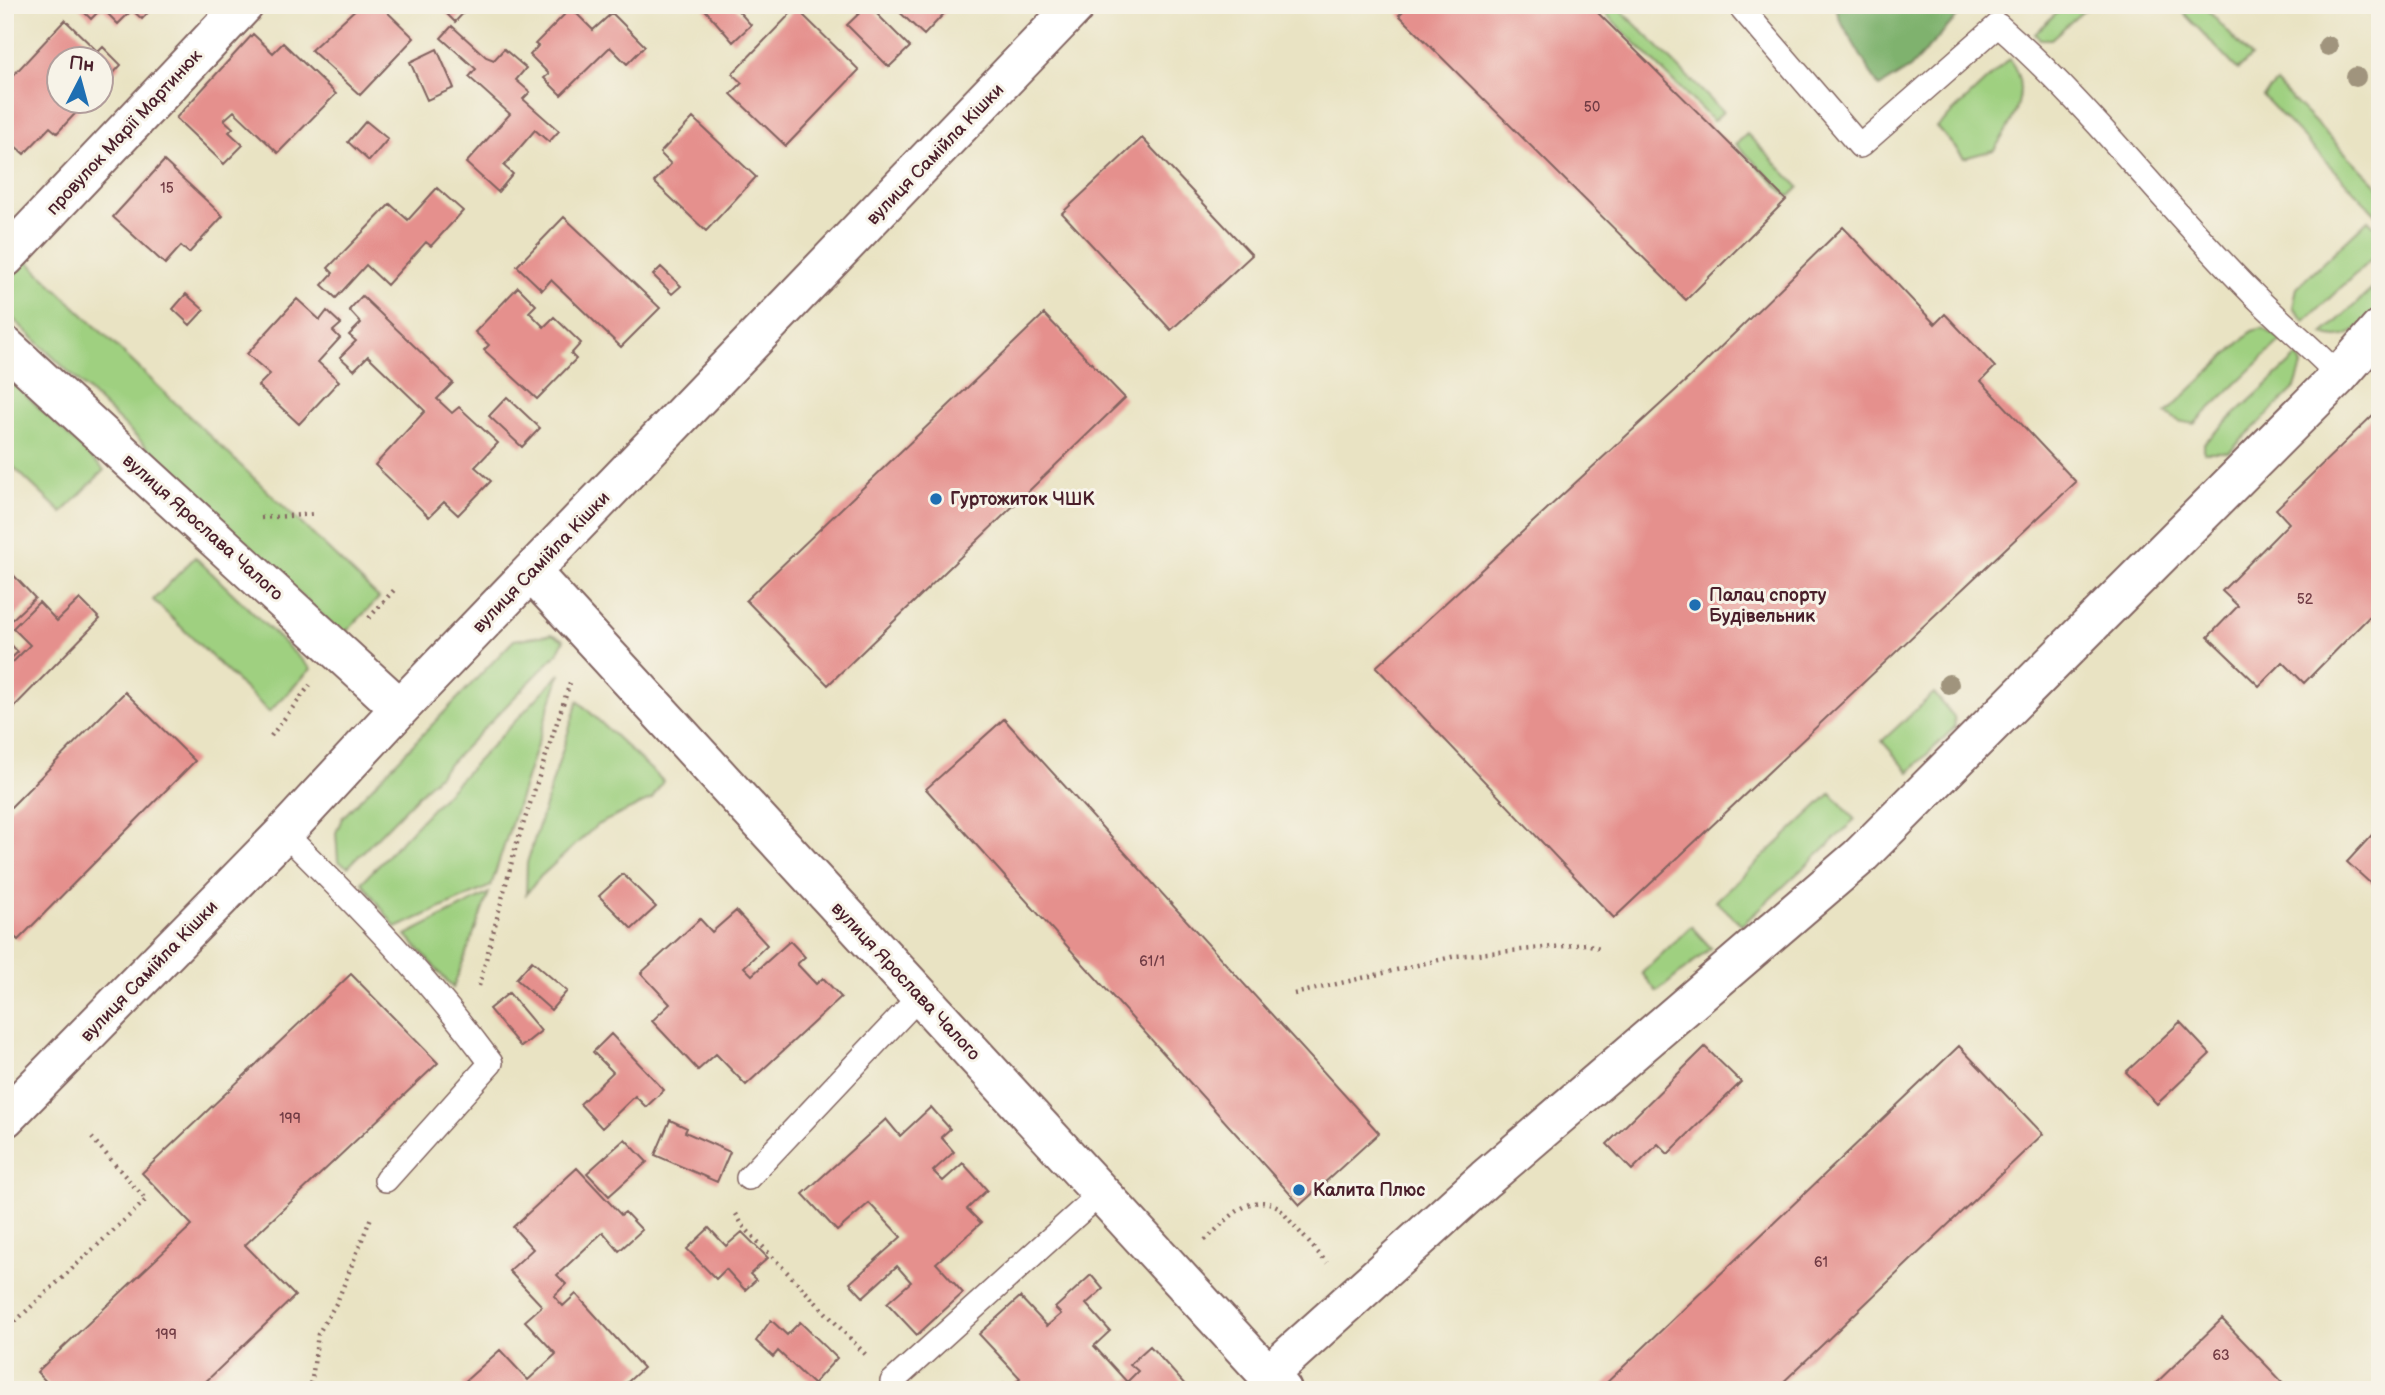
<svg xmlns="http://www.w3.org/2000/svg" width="2385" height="1395" viewBox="0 0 2385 1395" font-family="'Balsamiq Sans',sans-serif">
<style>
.green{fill:#9fd080;stroke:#747856;stroke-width:2}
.forest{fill:#7fb26e;stroke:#64684c;stroke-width:2}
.building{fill:#e5908d}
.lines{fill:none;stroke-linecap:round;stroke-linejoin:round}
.service-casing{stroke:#826460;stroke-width:26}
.minor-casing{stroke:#826460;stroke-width:42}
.path{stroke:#826460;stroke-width:4.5;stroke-dasharray:2 5;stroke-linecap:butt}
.service{stroke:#fff;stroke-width:23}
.minor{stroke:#fff;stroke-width:38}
.tree{fill:#a0947d}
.poi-dot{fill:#1f6fb2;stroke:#f7f3e8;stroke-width:2.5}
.labels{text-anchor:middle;stroke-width:6;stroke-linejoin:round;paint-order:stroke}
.number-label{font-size:14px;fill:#713b44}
.street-label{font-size:18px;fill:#4a1f2b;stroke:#f7f3e8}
.poi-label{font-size:18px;font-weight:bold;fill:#4a1f2b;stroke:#f7f3e8;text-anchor:start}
</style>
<rect width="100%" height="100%" fill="#f7f3e8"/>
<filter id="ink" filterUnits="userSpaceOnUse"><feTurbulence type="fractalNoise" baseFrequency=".0143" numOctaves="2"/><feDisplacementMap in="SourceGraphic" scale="14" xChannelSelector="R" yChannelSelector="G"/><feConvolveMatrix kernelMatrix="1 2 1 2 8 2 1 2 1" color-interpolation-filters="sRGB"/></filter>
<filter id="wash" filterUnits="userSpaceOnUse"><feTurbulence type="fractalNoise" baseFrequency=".00686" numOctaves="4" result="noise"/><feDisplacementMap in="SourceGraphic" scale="28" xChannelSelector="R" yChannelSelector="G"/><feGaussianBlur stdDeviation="1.57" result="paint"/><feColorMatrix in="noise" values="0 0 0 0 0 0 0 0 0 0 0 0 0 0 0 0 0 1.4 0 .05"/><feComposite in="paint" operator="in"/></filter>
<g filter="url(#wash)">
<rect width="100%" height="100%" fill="#e9e3c3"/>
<!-- green -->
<path class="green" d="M 1597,5 L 1616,5 L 1723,112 L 1713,121 Z
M 2064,5 L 2090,5 L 2051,39 L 2040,39 L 2035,34 Z
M 2176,5 L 2203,5 L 2251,57 L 2238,70 Z
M 2009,59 C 2033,89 2013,122 1994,150 L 1964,158 L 1937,127 Z
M 2276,83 L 2380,188 L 2380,218 L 2263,96 Z
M 1747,134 L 1799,187 L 1789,197 L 1736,144 Z
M 2368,220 L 2380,232 L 2380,251 L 2305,321 L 2293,308 L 2297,287 Z
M 18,252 L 379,598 L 343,635 L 5,311 L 5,265 Z
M 2380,282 L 2380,306 C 2361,324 2351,345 2323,334 Z
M 2263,328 L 2282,340 L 2194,424 L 2179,421 L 2166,413 L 2252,331 Z
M 2298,356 L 2302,366 L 2295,388 L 2229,452 L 2204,452 L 2204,443 Z
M 5,375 L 104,470 L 62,513 L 5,459 Z
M 195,557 L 311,669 L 269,712 L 153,600 Z
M 552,634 L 564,640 L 557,654 L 348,867 L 338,861 L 336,833 L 342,818 L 514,640 Z
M 560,674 L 491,886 L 396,928 L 362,882 Z
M 1934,693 L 1954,717 L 1955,727 L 1909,772 L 1882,741 Z
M 578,701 L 663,781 L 652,799 L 597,825 L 540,877 L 526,894 L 527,863 Z
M 1831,793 L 1855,820 L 1742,925 L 1716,901 Z
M 489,893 L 453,988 L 406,935 Z
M 1691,926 L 1711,948 L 1657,992 L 1642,973 Z"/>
<!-- forest -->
<path class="forest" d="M 1835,5 L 1968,5 L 1910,68 L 1879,87 L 1840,20 Z"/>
<g id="blocks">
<!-- building -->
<path class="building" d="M 77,5 L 155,5 L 142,19 L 132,10 L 118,24 L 102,8 L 91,19 Z
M 360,5 L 380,5 L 414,38 L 360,95 L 311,50 Z
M 438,5 L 462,5 L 467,9 L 455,22 Z
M 701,5 L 733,5 L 751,25 L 733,42 Z
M 868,5 L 910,47 L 889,67 L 847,25 Z
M 892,5 L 952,5 L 924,35 Z
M 1409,5 L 1590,5 L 1786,200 L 1686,300 L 1399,15 Z
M 571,8 L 593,30 L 612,13 L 645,46 L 627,64 L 610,47 L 561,95 L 544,78 L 549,74 L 530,55 L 538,46 L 535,44 Z
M 796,8 L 859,70 L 786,146 L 731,94 L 742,83 L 732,74 Z
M 65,20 L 98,52 L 103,47 L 121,65 L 102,86 L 102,60 L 60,60 L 60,102 L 86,102 L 57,133 L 50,127 L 24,154 L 5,137 L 5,75 L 10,79 Z
M 452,26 L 486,57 L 494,60 L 504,49 L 526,68 L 516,80 L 530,92 L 523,99 L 559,131 L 549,142 L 535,130 L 504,166 L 513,174 L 498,192 L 466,163 L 510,114 L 469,77 L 476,69 L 441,38 Z
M 253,34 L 273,53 L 283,43 L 336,94 L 278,153 L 234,111 L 224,120 L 233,128 L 229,132 L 243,145 L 224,164 L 176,118 Z
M 437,49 L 454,88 L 427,100 L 410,62 Z
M 693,118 L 756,177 L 706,231 L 654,182 L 671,164 L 660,153 Z
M 366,121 L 388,139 L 369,161 L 348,142 Z
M 1142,138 L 1252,255 L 1171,330 L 1062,213 Z
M 164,161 L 223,216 L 189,253 L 181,246 L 165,264 L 113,217 Z
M 437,188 L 463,211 L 431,246 L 426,242 L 387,285 L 366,265 L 336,298 L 322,285 L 333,273 L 328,268 L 390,204 L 408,220 Z
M 564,217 L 660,308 L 621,347 L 551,280 L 542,290 L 517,266 Z
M 1843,227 L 1935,324 L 1945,314 L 1995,367 L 1981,381 L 2076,482 L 1614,918 L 1376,667 L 1690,377 Z
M 661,267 L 681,286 L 672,294 L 653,275 Z
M 518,287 L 536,305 L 529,312 L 544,327 L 554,317 L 581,343 L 571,354 L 576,359 L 537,399 L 484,350 L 489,345 L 475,332 Z
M 186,294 L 204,310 L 190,325 L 173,309 Z
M 362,296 L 453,383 L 437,399 L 452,413 L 459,407 L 498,443 L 475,467 L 491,481 L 458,515 L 444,502 L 429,517 L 375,465 L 425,411 L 368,356 L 354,370 L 340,357 L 356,341 L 349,335 L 361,323 L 349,310 Z
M 297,299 L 320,320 L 327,311 L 341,324 L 333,331 L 340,338 L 318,362 L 339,381 L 299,424 L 258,386 L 270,374 L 247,354 Z
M 1044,314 L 1125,398 L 828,685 L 746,600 Z
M 507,397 L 540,428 L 522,447 L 489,416 Z
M 2380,408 L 2380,627 L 2369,617 L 2304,683 L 2283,662 L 2259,686 L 2208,637 L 2238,606 L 2222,591 L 2289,523 L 2276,509 Z
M 5,566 L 35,598 L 5,626 Z
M 80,599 L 100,619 L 5,716 L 5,670 L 30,645 L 13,628 L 39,602 L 57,621 Z
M 5,638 L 18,652 L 5,664 Z
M 125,692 L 195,761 L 18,940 L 5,928 L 5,813 Z
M 1004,719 L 1379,1133 L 1300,1205 L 926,789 Z
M 2380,826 L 2380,892 L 2347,862 Z
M 623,874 L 656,907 L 632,929 L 599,896 Z
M 736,911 L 767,945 L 744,967 L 752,975 L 790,941 L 805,957 L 797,964 L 816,984 L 823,978 L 841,997 L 746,1085 L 716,1054 L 698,1070 L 652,1021 L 670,1004 L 641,973 L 700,919 L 712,932 Z
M 532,961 L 567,991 L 551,1010 L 516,979 Z
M 351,974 L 438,1063 L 245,1245 L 295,1296 L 197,1390 L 54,1390 L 37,1372 L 192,1225 L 142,1173 Z
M 509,993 L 541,1031 L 521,1047 L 489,1009 Z
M 2180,1022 L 2210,1054 L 2157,1104 L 2126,1072 Z
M 611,1034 L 664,1090 L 646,1107 L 635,1096 L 602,1128 L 580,1104 L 613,1072 L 593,1052 Z
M 1959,1046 L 2043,1134 L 1775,1390 L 1599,1390 Z
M 1705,1047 L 1741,1082 L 1668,1154 L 1658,1144 L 1632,1170 L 1607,1144 Z
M 931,1107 L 950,1129 L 941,1137 L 954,1152 L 933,1171 L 943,1181 L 963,1163 L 987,1190 L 967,1209 L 981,1223 L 936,1263 L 963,1293 L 917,1335 L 887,1303 L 911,1282 L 897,1266 L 863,1297 L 850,1283 L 901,1237 L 869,1203 L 837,1231 L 803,1194 L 886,1119 L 900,1136 Z
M 670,1120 L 687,1128 L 685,1132 L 730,1152 L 717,1182 L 655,1155 Z
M 625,1139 L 647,1162 L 609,1196 L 587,1173 Z
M 577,1168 L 621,1215 L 625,1212 L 642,1230 L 619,1251 L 603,1232 L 557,1275 L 566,1284 L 554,1296 L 563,1306 L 576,1294 L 643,1368 L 619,1390 L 468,1390 L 462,1384 L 500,1350 L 528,1380 L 556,1354 L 525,1321 L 542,1306 L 509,1271 L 533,1249 L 513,1227 Z
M 709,1228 L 726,1246 L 742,1232 L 768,1258 L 750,1274 L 756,1280 L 745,1290 L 726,1269 L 716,1279 L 687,1249 Z
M 1091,1275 L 1103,1289 L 1086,1304 L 1110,1331 L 1094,1346 L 1127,1382 L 1138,1371 L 1130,1364 L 1150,1346 L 1188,1388 L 1186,1390 L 997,1390 L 1004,1383 L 1009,1388 L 1020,1378 L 979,1334 L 1020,1297 L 1047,1326 L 1061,1314 L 1055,1308 Z
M 2222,1319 L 2290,1390 L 2149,1390 Z
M 771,1320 L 787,1335 L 800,1322 L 837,1358 L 813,1384 L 778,1351 L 773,1357 L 756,1341 Z"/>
</g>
</g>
<g filter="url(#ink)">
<use href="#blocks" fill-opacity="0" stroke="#826460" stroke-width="2"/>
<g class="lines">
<defs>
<path id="service" d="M 1739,5 L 1860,146 L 1998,25 C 2091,106 2164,205 2251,292 C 2279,321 2311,346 2339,376
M 284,833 C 357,905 430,980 491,1063 L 386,1180
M 748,1178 L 920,996
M 892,1382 L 1101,1193"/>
<path id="minor" d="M 5,258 L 244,5
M 5,346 L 400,708
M 531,572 L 1282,1390
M 5,1118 L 284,833 L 400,708 L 1076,5
M 1268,1375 L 1485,1179 L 1858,858 L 2339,376 L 2380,329"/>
</defs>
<!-- service casing -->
<use href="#service" class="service-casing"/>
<!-- minor casing -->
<use href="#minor" class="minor-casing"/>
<!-- path -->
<path class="path" d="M 261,518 L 316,514
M 369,618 L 394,590
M 271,736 L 310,685
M 479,986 L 516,846 L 570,683
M 1294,994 L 1456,956 L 1586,944 L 1603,949
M 736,1214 L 743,1226 L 867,1356
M 1205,1240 C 1226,1222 1249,1190 1278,1207 L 1327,1263
M 5,1331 L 146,1200 L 92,1138
M 307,1390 L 312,1379 L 318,1334 L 337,1302 L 372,1215"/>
<!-- service -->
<use href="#service" class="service"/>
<!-- minor -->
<use href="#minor" class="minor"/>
</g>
<!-- trees -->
<g class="tree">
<circle cx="2328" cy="46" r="10"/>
<circle cx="2356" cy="77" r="10"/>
<circle cx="1949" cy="684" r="10"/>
</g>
</g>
<!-- markers -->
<g class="poi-dot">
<circle cx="936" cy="499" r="7"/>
<circle cx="1695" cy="605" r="7"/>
<circle cx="1299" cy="1190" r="7"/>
</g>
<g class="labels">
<!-- number labels -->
<g class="number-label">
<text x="1592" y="112">50</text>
<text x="167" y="193">15</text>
<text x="2305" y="604">52</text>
<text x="1152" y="966">61/1</text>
<text x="290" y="1123">199</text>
<text x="1821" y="1267">61</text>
<text x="166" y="1339">199</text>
<text x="2221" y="1360">63</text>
</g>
<!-- street labels -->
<g class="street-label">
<text transform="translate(124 132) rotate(-47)" y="6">провулок Марії Мартинюк</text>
<text transform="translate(935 154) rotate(-46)" y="6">вулиця Самійла Кішки</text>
<text transform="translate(203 527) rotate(42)" y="6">вулиця Ярослава Чалого</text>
<text transform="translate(541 562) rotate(-46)" y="6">вулиця Самійла Кішки</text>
<text transform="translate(149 971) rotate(-46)" y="6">вулиця Самійла Кішки</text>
<text transform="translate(906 981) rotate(47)" y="6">вулиця Ярослава Чалого</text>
</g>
<!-- poi labels -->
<g class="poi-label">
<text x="950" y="505">Гуртожиток ЧШК</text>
<text x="1709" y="601">Палац спорту<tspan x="1709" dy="21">Будівельник</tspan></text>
<text x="1313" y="1196">Калита Плюс</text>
</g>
</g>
<!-- margin -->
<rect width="2385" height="1395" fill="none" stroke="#f7f3e8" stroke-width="28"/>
<!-- north arrow -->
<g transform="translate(80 80) rotate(6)"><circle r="33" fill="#f7f3e8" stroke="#b29e9c" stroke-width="2"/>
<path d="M0-5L12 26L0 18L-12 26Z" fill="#1f6fb2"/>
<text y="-10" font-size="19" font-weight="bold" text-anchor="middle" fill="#4a1f2b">Пн</text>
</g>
</svg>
